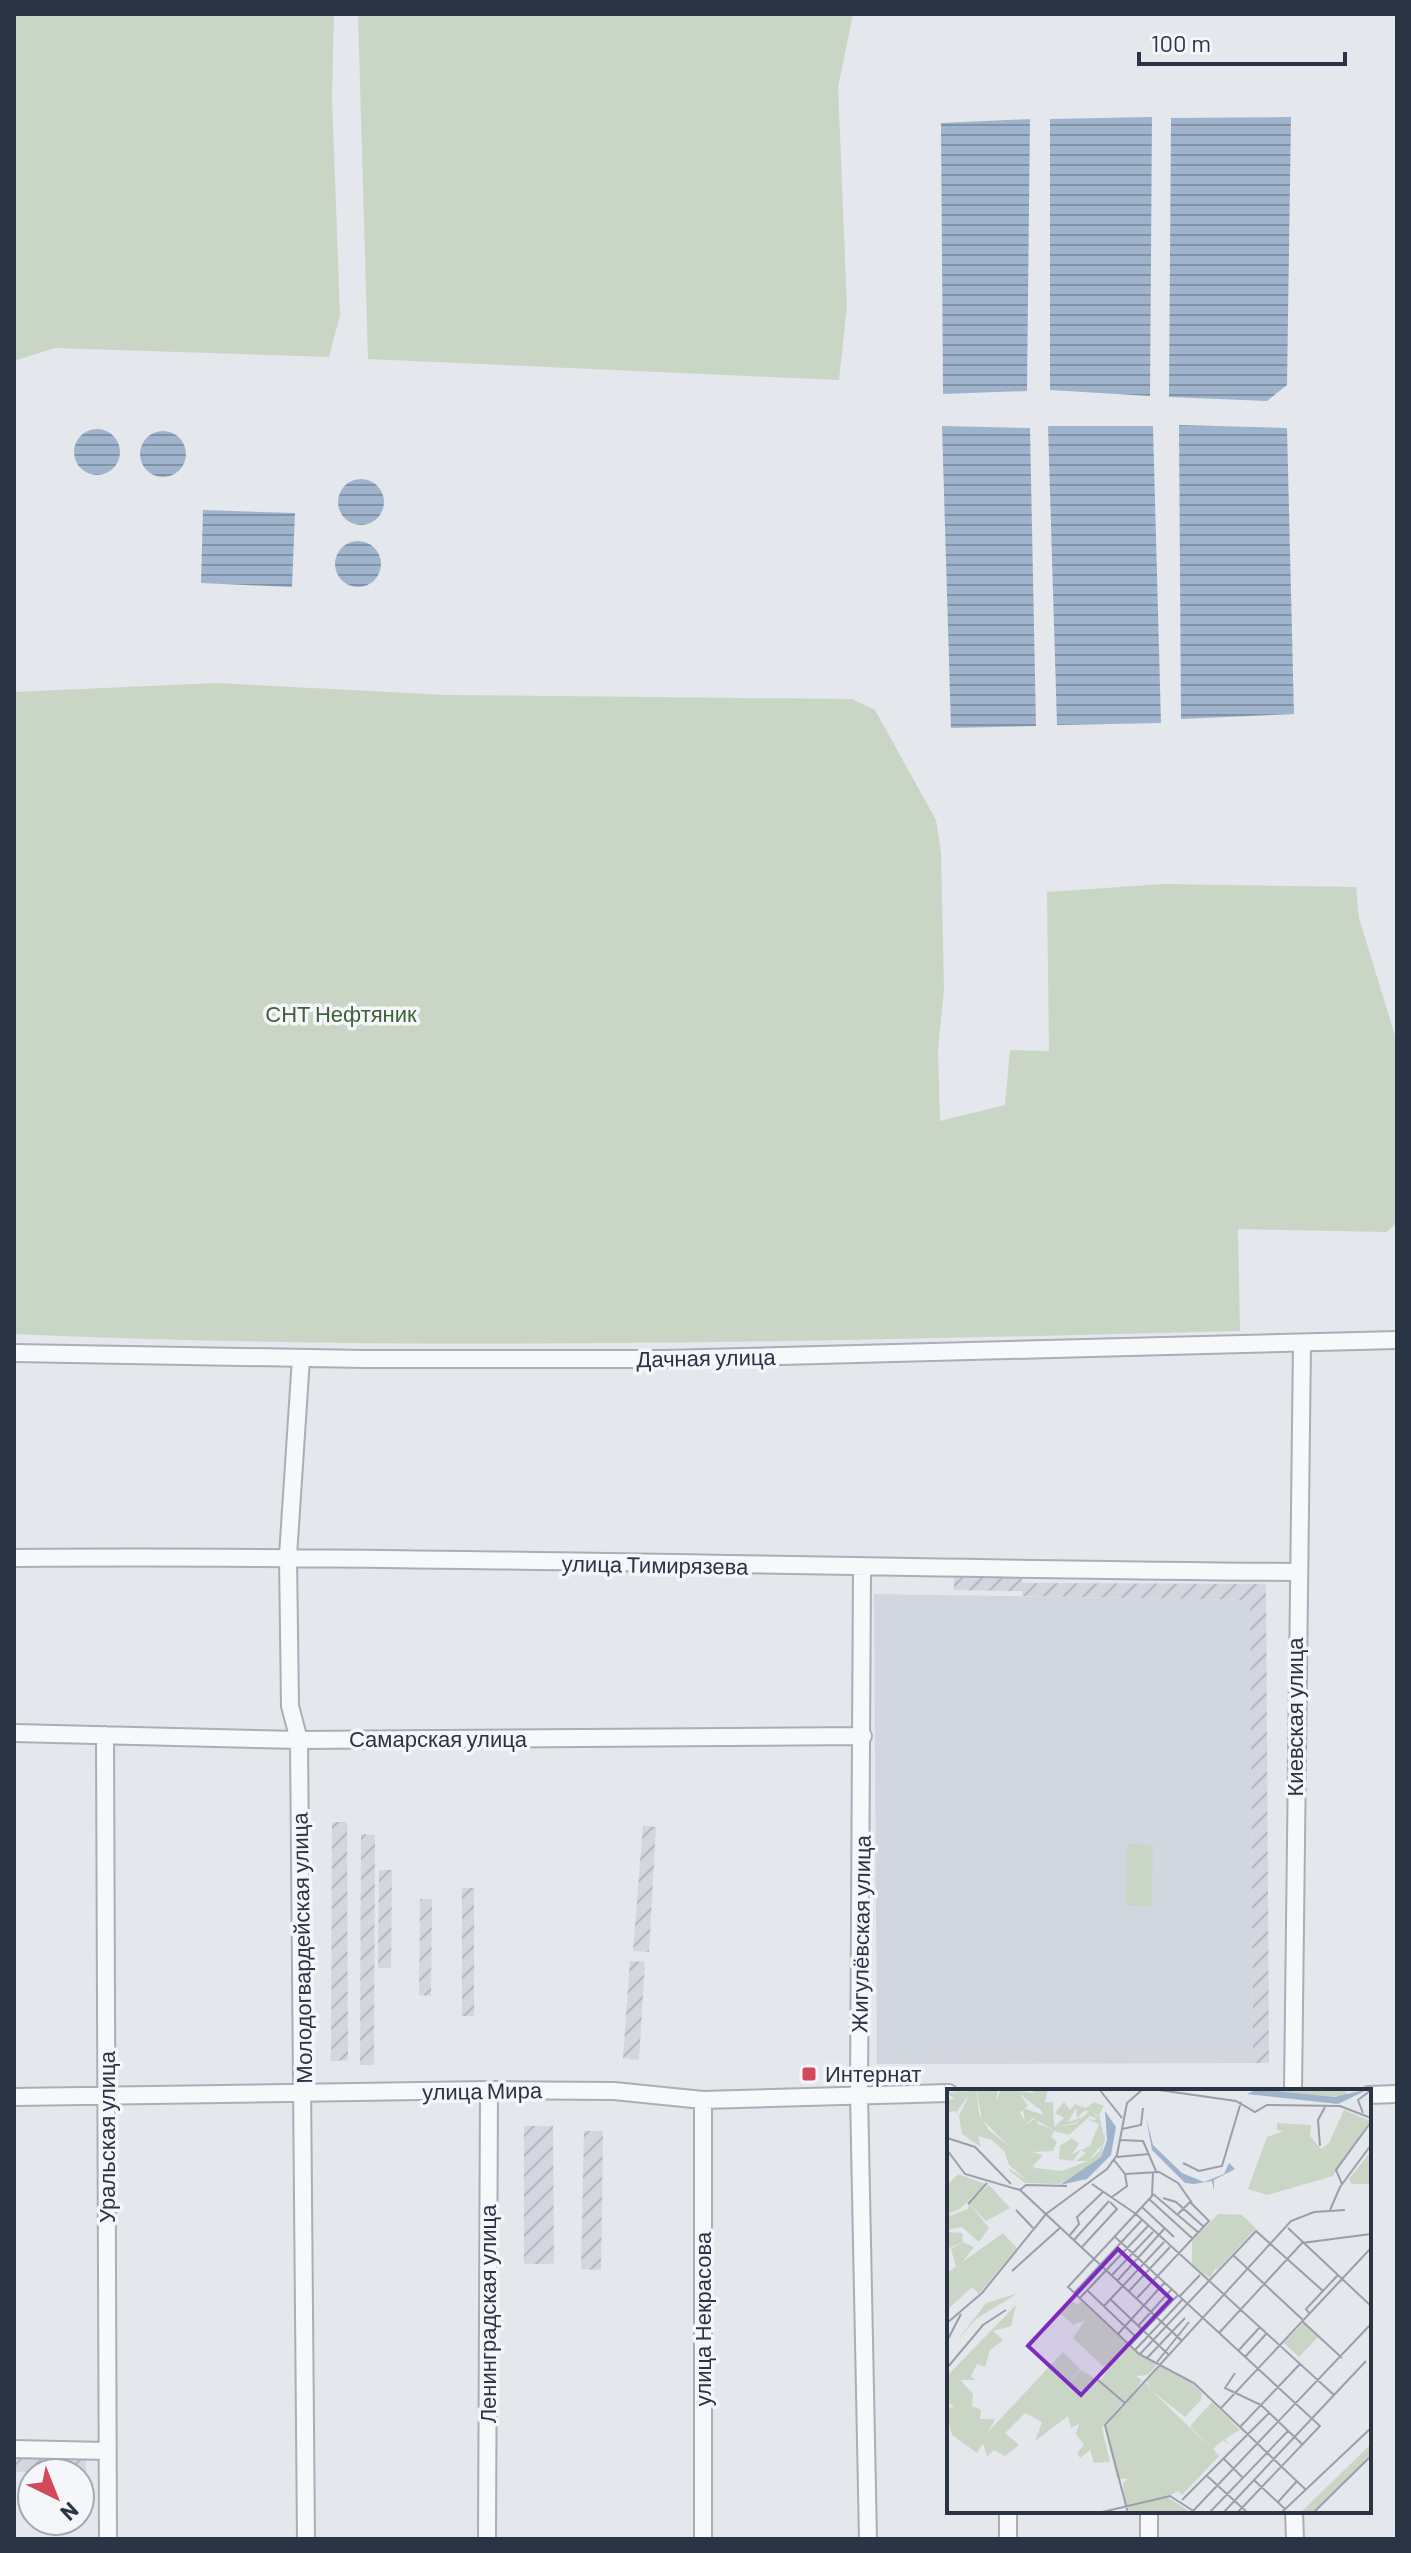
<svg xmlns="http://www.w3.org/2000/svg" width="1411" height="2553" viewBox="0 0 1411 2553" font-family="Barlow,sans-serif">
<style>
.built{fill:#d2d6de}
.industrial{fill:url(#industrial-furrows)}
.garden{fill:#c9d6c5}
.water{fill:url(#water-rules)}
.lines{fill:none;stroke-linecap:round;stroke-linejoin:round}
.minor-casing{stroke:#a9aeb7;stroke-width:20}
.minor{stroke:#f7f8fa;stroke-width:16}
.poi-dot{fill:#d1495b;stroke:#f4f6f9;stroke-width:3}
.labels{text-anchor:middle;stroke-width:7;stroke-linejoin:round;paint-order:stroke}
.park-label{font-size:22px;fill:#3f6138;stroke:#f4f6f9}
.street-label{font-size:22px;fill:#2b3445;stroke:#f4f6f9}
.poi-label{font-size:22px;fill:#2b3445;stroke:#f4f6f9;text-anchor:start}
.inset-road{fill:none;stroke:#9a9fa9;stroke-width:2}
.view{fill:#7b2cbf;fill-opacity:0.15;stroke:#7b2cbf;stroke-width:4}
.inset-edge{fill:none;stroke:#2b3445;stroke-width:4}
</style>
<defs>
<pattern id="industrial-furrows" width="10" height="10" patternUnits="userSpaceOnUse" patternTransform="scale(2)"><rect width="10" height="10" fill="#d2d6de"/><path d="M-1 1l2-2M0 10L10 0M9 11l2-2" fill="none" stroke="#b4b8c0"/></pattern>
<pattern id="water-rules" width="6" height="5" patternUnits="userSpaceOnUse" patternTransform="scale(2)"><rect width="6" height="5" fill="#9fb4cc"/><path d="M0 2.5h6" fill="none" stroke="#8293a7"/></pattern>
</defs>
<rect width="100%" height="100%" fill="#e4e7ec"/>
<!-- built -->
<path class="built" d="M 874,1594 L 1250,1600 L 1253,2063 L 877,2064 Z"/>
<!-- industrial -->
<path class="industrial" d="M 954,1576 L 1022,1578 L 1023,1583 L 1266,1584 L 1269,2063 L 1253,2063 L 1250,1600 L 1023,1596 L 1022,1591 L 954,1590 Z
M 332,1822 L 347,1822 L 348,2060 L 331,2061 Z
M 643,1826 L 656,1827 L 649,1952 L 633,1951 Z
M 361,1834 L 375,1835 L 374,2065 L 360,2065 Z
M 379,1870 L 392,1870 L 391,1968 L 378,1968 Z
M 462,1888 L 474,1888 L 474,2016 L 462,2016 Z
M 420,1899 L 432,1899 L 431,1996 L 419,1995 Z
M 630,1961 L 645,1962 L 639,2060 L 623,2058 Z
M 524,2126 L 553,2126 L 554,2264 L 524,2264 Z
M 584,2131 L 603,2131 L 601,2270 L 581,2269 Z
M 14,2457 L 86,2457 L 86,2472 L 14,2472 Z"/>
<!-- garden -->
<path class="garden" d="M 14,14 L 334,14 L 332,97 L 340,315 L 329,357 L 55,348 L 14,361 Z
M 358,14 L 853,14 L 838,87 L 847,306 L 839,380 L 368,359 Z
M 216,683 L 447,695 L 852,699 L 875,710 L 936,820 L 941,853 L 944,988 L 938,1051 L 940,1121 L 1005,1105 L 1010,1050 L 1049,1051 L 1047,892 L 1164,884 L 1356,887 L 1359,918 L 1397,1042 L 1397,1222 L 1387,1232 L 1238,1229 L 1240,1331 C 832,1341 422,1352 14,1334 L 14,692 Z
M 1127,1844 L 1153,1845 L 1152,1906 L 1126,1905 Z"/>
<!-- water -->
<path class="water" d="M 1152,117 L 1150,396 L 1050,390 L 1050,119 Z
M 1291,117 L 1287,385 L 1267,401 L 1169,397 L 1171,118 Z
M 1030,119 L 1027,391 L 943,394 L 941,123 Z
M 1179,425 L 1287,428 L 1294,714 L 1181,719 Z
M 942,426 L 1030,428 L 1036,726 L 951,728 Z
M 1048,426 L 1153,426 L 1161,723 L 1057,725 Z
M74 452a23 23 0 1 1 46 0a23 23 0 1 1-46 0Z
M140 454a23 23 0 1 1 46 0a23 23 0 1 1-46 0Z
M338 502a23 23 0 1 1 46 0a23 23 0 1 1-46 0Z
M 203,510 L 295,513 L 292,587 L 201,583 Z
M335 564a23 23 0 1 1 46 0a23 23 0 1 1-46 0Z"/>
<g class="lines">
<defs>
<path id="minor" d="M 14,1353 L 364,1359 L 664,1359 L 1397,1340
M 301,1358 L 288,1556 L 290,1706 L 299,1740 L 306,2539
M 14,1558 C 442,1555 869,1569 1297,1572
M 862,1569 L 859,2094 L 868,2539
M 14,1733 L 299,1740 L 863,1736
M 105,1735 L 108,2539
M 1293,2091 L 1302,1343
M 1369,2095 L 1397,2094
M 14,2097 L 489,2090 L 614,2091 L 703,2100 L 949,2093
M 703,2100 L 703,2539
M 14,2449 L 106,2451
M 1294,2511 L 1295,2539
M 487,2539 L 489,2090
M 1008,2539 L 1008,2511
M 1149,2539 L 1149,2511"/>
</defs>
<!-- minor casing -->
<use href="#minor" class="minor-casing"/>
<!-- minor -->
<use href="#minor" class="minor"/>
</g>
<!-- markers -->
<rect class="poi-dot" x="801" y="2066" width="16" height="16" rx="4"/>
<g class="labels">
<!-- park labels -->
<g class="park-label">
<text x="341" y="1022">СНТ Нефтяник</text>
</g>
<!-- street labels -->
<g class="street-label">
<text transform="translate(706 1358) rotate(-1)" y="8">Дачная улица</text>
<text transform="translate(655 1565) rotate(1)" y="8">улица Тимирязева</text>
<text transform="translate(1295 1717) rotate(-90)" y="8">Киевская улица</text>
<text x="438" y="1747">Самарская улица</text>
<text transform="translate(861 1934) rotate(-89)" y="8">Жигулёвская улица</text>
<text transform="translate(302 1948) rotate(-91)" y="8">Молодогвардейская улица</text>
<text transform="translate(482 2091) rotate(-1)" y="8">улица Мира</text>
<text transform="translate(107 2137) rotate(-90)" y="8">Уральская улица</text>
<text transform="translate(488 2314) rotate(-90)" y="8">Ленинградская улица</text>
<text transform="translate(703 2319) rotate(-90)" y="8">улица Некрасова</text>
</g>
<!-- poi labels -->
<g class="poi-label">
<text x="825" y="2082">Интернат</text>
</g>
</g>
<!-- overview -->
<g transform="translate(947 2089)">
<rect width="424" height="424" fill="#e4e7ec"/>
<path d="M 82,0 L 101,0 L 98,13 L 106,13 L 107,38 L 129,35 L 144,20 L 151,30 L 143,27 L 122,46 L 107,42 L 101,56 L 90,59 L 105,40 L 86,29 L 78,35 L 76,19 L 97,26 L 90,15 L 92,7 ZM 271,125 L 295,126 L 309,139 L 299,150 L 289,141 L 263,189 L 245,178 L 245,152 ZM 356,234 L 371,248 L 352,268 L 337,254 Z" fill="#c9d6c5"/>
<path d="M 29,0 L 51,0 L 49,13 L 54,0 L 96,5 L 92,20 L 73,5 L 81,17 L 73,23 L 79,35 L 89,29 L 91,35 L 105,40 L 101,52 L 104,48 L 110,53 L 106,62 L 85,63 L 96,66 L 86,77 L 75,71 L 35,30 ZM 315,0 L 397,0 L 401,6 L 383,8 ZM 25,2 L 10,22 L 12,27 L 9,22 L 0,23 L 0,11 L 8,10 L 0,4 ZM 117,13 L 123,21 L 128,15 L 139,19 L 147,13 L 157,17 L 152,26 L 158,52 L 141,72 L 129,72 L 139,64 L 134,61 L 126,72 L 112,70 L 113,57 L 125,49 L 132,55 L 125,65 L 143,57 L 152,35 L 140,30 L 148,31 L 151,26 L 138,21 L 130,29 L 129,19 L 121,33 L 136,28 L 141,23 L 136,29 L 128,34 L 107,38 L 117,29 L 108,24 ZM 22,114 L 42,139 L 32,153 L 15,138 L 0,141 L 0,128 L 21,120 ZM 0,143 L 15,144 L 16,153 L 27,158 L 13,176 L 9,178 L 4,160 L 16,153 L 0,160 ZM 424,355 L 424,366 L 365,424 L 353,424 Z" fill="#c9d6c5"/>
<path d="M 29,0 L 32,25 L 42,41 L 88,79 L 115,82 L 141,72 L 153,62 L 159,42 L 154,68 L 141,82 L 112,95 L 78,94 L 64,83 L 61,79 L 81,92 L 62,76 L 57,62 L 45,51 L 31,47 L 34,58 L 15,45 L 12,27 L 24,2 L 0,3 ZM 71,204 L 29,230 L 9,253 L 39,214 Z" fill="#c9d6c5"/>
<path d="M 42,96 L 63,119 L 39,132 L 22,114 Z" fill="#c9d6c5"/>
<path d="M 397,21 L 423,32 L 386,87 L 320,106 L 301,100 L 320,48 L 337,42 L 330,41 L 330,34 L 364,36 L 363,47 L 374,60 L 382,54 ZM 424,62 L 424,95 L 405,95 L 402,90 ZM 11,85 L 38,95 L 13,120 L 0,125 L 0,96 ZM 289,140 L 299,150 L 270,181 L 261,172 L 260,157 L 275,141 ZM 56,144 L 70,159 L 32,205 L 25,198 L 0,221 L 0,184 ZM 123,211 L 131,216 L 134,212 L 191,265 L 210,275 L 201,286 L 189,287 L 195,291 L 183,309 L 199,293 L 204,300 L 200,291 L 214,276 L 244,293 L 255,304 L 254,311 L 238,328 L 204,301 L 265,360 L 243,337 L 265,313 L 293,341 L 278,350 L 282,356 L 276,351 L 266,360 L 272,367 L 235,406 L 231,402 L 220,408 L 245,424 L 184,424 L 178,415 L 176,394 L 181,390 L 170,389 L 158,340 L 181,307 L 155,339 L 163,373 L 147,374 L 143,361 L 133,369 L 130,364 L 137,356 L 129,345 L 132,335 L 124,339 L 121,327 L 88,352 L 95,333 L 78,324 L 58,344 L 72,356 L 58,367 L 47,361 L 40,368 L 36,354 L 30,364 L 5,346 L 2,334 L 2,348 L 1,319 L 7,318 L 0,312 L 0,287 L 69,216 L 64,237 L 46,242 L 56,251 L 43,261 L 38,278 L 30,275 L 24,287 L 28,291 L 13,291 L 26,305 L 25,317 L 34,321 L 33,330 L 48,330 L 41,343 L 116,263 L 133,280 L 121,294 L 134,281 L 153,292 L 160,281 L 126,249 L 138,231 L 126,236 L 114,225 Z" fill="#c9d6c5"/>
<path d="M 311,0 L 387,8 L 422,0 L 391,15 L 300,5 ZM 158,22 L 169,38 L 164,66 L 140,90 L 113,96 L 154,68 L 160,51 ZM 199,28 L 206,56 L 235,84 L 257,93 L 277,85 L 282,74 L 288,80 L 267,91 L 267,102 L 265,92 L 247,95 L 238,94 L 205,61 Z" fill="#9fb4cc"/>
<path class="inset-road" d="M 152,0 L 175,29M 205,0 L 289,12 L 308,23 L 320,16 L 393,17 L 424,29M 416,24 L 411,11 L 424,1M 175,40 L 194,36 L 196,19M 0,49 L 28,58 L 64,95M 173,51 L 196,52 L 209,82M 373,57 L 371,31 L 378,18M 0,61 L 18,85 L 73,101 L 235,252M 170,68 L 202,65M 167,71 L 178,85 L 212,83 L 231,94 L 245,114M 236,74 L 252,82 L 275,77 L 294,13M 206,83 L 205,107 L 121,198 L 192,265 L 247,294 L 358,400M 145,95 L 189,125 L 387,306M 395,95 L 389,81 L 424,33M 73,101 L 79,96 L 120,97M 206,105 L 252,144M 165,108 L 180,97 L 178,85M 216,109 L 229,113 L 257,138M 202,110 L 246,150M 21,115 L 40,94M 195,118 L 227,148M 69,121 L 86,139M 383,121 L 393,98 L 424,56M 341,139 L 424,217M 123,146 L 132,135 L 130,128 L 156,103M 167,147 L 373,337 L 290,424M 127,151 L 162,112M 135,158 L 170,120 L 163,113M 286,166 L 356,231M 65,182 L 114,138M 164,187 L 206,143M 170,192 L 218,139M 140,201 L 190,249M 182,202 L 223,158M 127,204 L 195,131M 233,207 L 253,186M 132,210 L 201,137M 163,210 L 222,266M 189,210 L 262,132 L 243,113 L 231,125M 157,217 L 217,153M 362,224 L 359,220 L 391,186M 355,232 L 395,269M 0,234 L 35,204 L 99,125 L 160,80 L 170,66 L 180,14 L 196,0M 191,237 L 225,200M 272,244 L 355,154 L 424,145M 171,245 L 218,193M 0,252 L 14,225M 183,256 L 231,206M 188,261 L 236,210M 291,262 L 313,238M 193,265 L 309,142 L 376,202M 298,268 L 320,244M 200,269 L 238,229M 210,273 L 242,233M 0,279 L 36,236 L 59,221M 288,284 L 278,299 L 314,316 L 356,356M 151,291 L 178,314M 274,319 L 424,159M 293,338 L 353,275M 276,369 L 295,388M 259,386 L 301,424M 307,391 L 338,420M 235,411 L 322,324M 331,413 L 350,392M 246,422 L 424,235M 151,424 L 223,407 L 248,423M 181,424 L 158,336 L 344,132 L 367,123 L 398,121M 262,424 L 341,342M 276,424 L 419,272M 334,424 L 424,339M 366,424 L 424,367"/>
<path class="view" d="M 171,160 L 224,210 L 134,306 L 81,257 Z"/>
<rect width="424" height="424" class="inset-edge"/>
</g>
<!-- border -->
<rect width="1411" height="2553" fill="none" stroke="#2b3445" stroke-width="32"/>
<!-- north arrow -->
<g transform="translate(56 2497) rotate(137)"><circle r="38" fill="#f4f6f9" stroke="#a4a8b1" stroke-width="2"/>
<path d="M0-6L14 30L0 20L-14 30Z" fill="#d1495b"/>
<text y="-12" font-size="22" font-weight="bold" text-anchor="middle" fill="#2b3445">N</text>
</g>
<!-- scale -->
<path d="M1139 52v12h206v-12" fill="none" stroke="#2b3445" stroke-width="4"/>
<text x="1151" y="52" font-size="24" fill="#2b3445" stroke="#f4f6f9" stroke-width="6" paint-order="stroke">100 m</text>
</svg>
